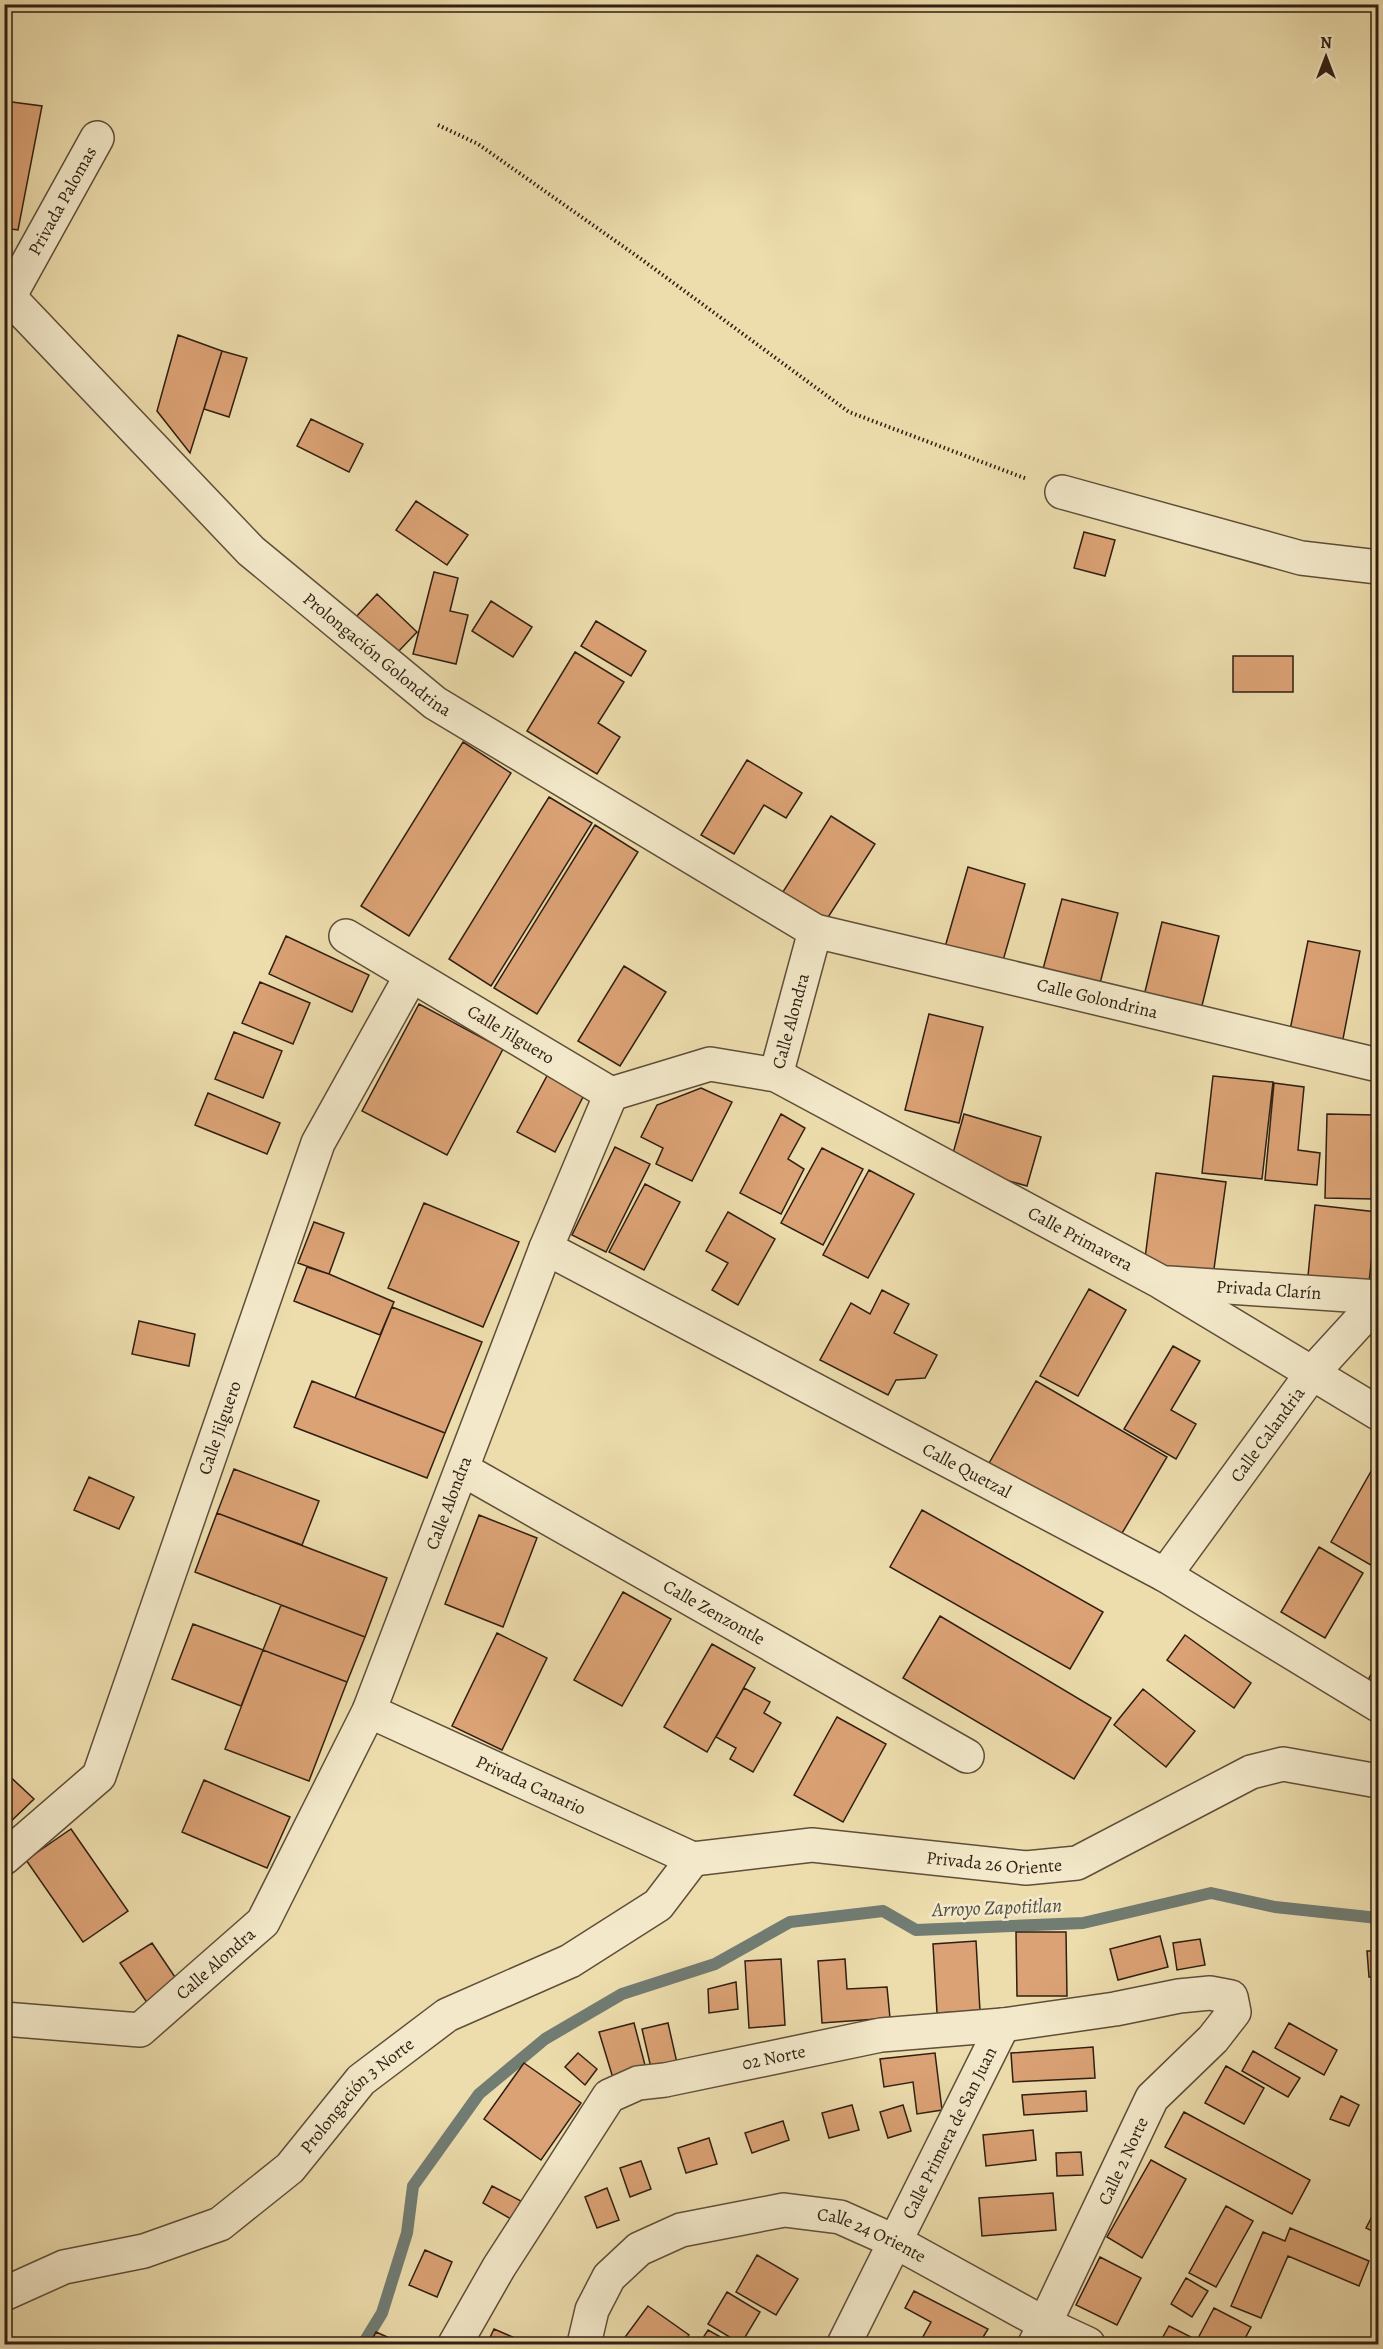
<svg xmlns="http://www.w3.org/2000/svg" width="1383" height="2349" viewBox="0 0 1383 2349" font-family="Alegreya,serif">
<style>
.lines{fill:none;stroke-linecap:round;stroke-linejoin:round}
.stream{stroke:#717c73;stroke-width:12}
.building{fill:#dba275;stroke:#301f12;stroke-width:1.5}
.minor-casing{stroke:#5f4e39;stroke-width:36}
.path{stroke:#301f12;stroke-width:4;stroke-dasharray:1.5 3;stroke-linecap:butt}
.minor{stroke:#f3e9ca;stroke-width:33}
.labels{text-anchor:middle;stroke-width:5;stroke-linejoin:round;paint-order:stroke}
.street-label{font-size:18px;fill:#301f12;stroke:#f3e9ca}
.water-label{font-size:20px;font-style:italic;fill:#514e43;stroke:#f3e9ca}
</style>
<rect width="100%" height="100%" fill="#edddad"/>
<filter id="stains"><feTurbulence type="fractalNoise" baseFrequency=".00333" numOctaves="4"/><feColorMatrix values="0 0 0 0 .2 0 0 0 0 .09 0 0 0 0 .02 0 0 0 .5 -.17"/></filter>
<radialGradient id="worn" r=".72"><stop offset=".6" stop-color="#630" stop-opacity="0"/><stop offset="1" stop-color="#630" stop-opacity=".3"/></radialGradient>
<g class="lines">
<!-- stream -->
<path class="stream" d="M 363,2344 L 382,2313 L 407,2233 L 413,2186 L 479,2094 L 545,2039 L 622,1994 L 715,1964 L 790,1922 L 883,1911 L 916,1930 L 1083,1923 L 1211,1893 L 1275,1907 L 1378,1918"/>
</g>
<!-- building -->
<path class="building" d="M 4,101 L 42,106 L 18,230 L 4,228 Z
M 178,335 L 222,351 L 190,453 L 157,411 Z
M 222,351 L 247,358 L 229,417 L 204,409 Z
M 311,419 L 363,444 L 349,472 L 297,446 Z
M 416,501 L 468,535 L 447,565 L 396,530 Z
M 1084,532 L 1115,540 L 1105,576 L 1074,568 Z
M 434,572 L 458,578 L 450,611 L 468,615 L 456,664 L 413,654 Z
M 377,594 L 417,632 L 396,654 L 356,617 Z
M 491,601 L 532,627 L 513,657 L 472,631 Z
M 596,621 L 646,651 L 631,676 L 581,646 Z
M 575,652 L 624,682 L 598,723 L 620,737 L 597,774 L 527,731 Z
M 1233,656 L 1293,656 L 1293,692 L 1233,692 Z
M 463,742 L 511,773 L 409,936 L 361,906 Z
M 747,760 L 802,793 L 786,818 L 764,805 L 734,854 L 701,835 Z
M 549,797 L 592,823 L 491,986 L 449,959 Z
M 831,816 L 875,844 L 825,922 L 781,895 Z
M 595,825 L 638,852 L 537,1014 L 494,988 Z
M 968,867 L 1025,884 L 1000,971 L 943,954 Z
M 1062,899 L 1118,913 L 1097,995 L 1040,980 Z
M 1162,922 L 1219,936 L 1199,1018 L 1142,1004 Z
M 286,936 L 369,975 L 352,1012 L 269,974 Z
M 1308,941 L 1360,951 L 1343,1039 L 1290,1030 Z
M 624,966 L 666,992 L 620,1066 L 578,1041 Z
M 260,982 L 310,1003 L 293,1044 L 242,1023 Z
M 419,1004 L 503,1049 L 447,1155 L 362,1111 Z
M 929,1014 L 983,1027 L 959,1123 L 905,1110 Z
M 234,1032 L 282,1051 L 263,1098 L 215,1079 Z
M 548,1074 L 585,1093 L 555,1152 L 517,1132 Z
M 1213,1076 L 1273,1082 L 1262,1179 L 1202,1173 Z
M 1274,1083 L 1304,1087 L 1298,1150 L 1320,1153 L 1317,1185 L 1265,1180 Z
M 701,1088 L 732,1102 L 692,1181 L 656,1164 L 663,1148 L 641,1137 L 657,1105 Z
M 208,1093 L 280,1123 L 267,1154 L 195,1125 Z
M 781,1114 L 805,1128 L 788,1159 L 804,1169 L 781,1214 L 740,1193 Z
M 964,1114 L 1041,1137 L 1027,1186 L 950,1164 Z
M 1327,1114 L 1375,1115 L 1373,1199 L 1325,1198 Z
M 615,1147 L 650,1164 L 606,1252 L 572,1235 Z
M 822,1148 L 863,1169 L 823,1245 L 781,1223 Z
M 869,1170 L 914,1194 L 868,1278 L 823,1255 Z
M 1156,1173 L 1226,1182 L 1213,1276 L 1144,1266 Z
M 645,1184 L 680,1202 L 644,1270 L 609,1252 Z
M 424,1203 L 519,1242 L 483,1327 L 388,1288 Z
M 1315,1205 L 1377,1212 L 1369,1282 L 1308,1276 Z
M 728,1212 L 775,1239 L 738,1305 L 712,1290 L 728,1263 L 706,1251 Z
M 314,1222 L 344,1233 L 329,1274 L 298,1263 Z
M 307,1267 L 329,1274 L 394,1302 L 380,1335 L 294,1301 Z
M 1089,1289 L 1126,1310 L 1078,1396 L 1040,1376 Z
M 882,1290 L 909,1304 L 894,1333 L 937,1355 L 925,1378 L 896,1380 L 888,1395 L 820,1360 L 851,1303 L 870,1314 Z
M 392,1307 L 482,1342 L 445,1433 L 355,1398 Z
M 139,1321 L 195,1334 L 189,1366 L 132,1354 Z
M 1173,1346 L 1200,1361 L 1171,1410 L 1196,1424 L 1176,1459 L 1124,1429 Z
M 312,1381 L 445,1433 L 427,1478 L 294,1427 Z
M 1036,1381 L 1167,1457 L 1118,1540 L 988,1465 Z
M 1378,1459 L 1378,1565 L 1376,1568 L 1331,1542 Z
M 234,1469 L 319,1501 L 302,1545 L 217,1513 Z
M 89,1477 L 134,1497 L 119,1529 L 74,1510 Z
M 922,1510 L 1103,1612 L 1070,1669 L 890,1567 Z
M 217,1513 L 387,1578 L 365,1637 L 195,1572 Z
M 479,1515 L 537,1538 L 503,1627 L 445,1604 Z
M 1319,1547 L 1363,1573 L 1325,1638 L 1281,1612 Z
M 623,1592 L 671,1619 L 622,1706 L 574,1680 Z
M 281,1605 L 365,1637 L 347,1682 L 263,1650 Z
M 940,1616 L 1111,1718 L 1074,1779 L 903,1678 Z
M 193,1624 L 263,1650 L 241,1706 L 172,1679 Z
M 497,1633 L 547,1658 L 502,1750 L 452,1726 Z
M 1185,1635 L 1251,1683 L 1234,1708 L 1167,1660 Z
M 712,1644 L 755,1668 L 707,1752 L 664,1727 Z
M 263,1650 L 347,1682 L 309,1781 L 225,1749 Z
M 1378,1661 L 1378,1694 L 1365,1686 Z
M 744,1688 L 770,1702 L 764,1713 L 781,1723 L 753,1772 L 730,1759 L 736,1748 L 716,1737 Z
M 1143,1689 L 1195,1731 L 1166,1767 L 1114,1725 Z
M 837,1717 L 886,1744 L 843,1822 L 794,1795 Z
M 4,1771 L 34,1799 L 4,1828 Z
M 204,1780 L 290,1817 L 267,1868 L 182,1832 Z
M 71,1829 L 128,1911 L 83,1942 L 26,1860 Z
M 1016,1932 L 1066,1932 L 1067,1996 L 1017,1996 Z
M 1160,1936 L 1168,1967 L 1118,1980 L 1110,1949 Z
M 1200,1939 L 1205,1965 L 1177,1970 L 1173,1943 Z
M 976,1941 L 980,2011 L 937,2013 L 933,1944 Z
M 152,1943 L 179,1983 L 148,2004 L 120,1963 Z
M 1367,1951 L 1378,1951 L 1378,1977 L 1369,1977 Z
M 781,1959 L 785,2025 L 749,2028 L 745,1961 Z
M 845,1959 L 847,1989 L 887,1987 L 890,2018 L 822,2023 L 818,1961 Z
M 736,1982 L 738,2009 L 709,2013 L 708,1989 Z
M 634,2023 L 646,2069 L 613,2078 L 599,2032 Z
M 668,2023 L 677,2063 L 651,2068 L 642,2029 Z
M 1289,2023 L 1337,2050 L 1324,2075 L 1275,2048 Z
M 1093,2047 L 1095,2078 L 1013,2082 L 1011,2053 Z
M 1253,2051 L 1300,2078 L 1288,2097 L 1242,2071 Z
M 578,2053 L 597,2069 L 585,2085 L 565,2067 Z
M 935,2053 L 942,2110 L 917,2114 L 913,2082 L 884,2087 L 880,2059 Z
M 524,2063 L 581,2103 L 541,2160 L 484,2119 Z
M 1226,2066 L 1264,2088 L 1244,2124 L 1205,2103 Z
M 1086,2091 L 1087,2111 L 1024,2115 L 1022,2095 Z
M 1341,2096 L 1359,2105 L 1349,2126 L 1330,2119 Z
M 852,2105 L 859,2130 L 829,2138 L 822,2113 Z
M 903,2105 L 911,2131 L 888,2138 L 880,2112 Z
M 1184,2112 L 1310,2180 L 1292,2214 L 1165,2147 Z
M 783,2121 L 789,2140 L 752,2153 L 745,2133 Z
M 1033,2130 L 1036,2160 L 986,2166 L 983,2135 Z
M 709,2138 L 717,2164 L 686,2173 L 678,2148 Z
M 1081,2152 L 1083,2175 L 1057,2176 L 1056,2153 Z
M 1151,2160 L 1186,2179 L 1142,2258 L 1107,2237 Z
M 641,2161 L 651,2189 L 630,2197 L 620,2168 Z
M 492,2186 L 521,2201 L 511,2219 L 483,2203 Z
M 607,2188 L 619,2220 L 597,2228 L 585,2197 Z
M 1053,2193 L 1056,2230 L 982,2236 L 979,2198 Z
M 1378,2205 L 1378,2234 L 1366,2228 Z
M 1226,2206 L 1253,2221 L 1216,2287 L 1189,2273 Z
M 1290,2228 L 1369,2261 L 1359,2286 L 1288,2256 L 1261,2318 L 1231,2306 L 1263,2232 L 1285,2241 Z
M 425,2250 L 452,2262 L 437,2297 L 409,2285 Z
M 757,2255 L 798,2279 L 776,2315 L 736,2292 Z
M 1100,2257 L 1141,2278 L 1117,2325 L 1076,2305 Z
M 1186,2278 L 1208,2291 L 1192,2317 L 1171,2304 Z
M 914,2291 L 988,2329 L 979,2344 L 919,2344 L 931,2322 L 905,2308 Z
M 727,2292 L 760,2312 L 741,2344 L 708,2324 Z
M 648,2306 L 689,2335 L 682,2344 L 620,2344 Z
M 1214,2308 L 1251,2327 L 1242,2344 L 1195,2344 Z
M 1169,2326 L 1191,2337 L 1187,2344 L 1159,2344 Z
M 494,2329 L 529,2344 L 487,2344 Z
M 708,2330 L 733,2344 L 699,2344 Z
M 376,2332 L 403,2344 L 370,2344 Z"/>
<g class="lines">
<defs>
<g id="minor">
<path id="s1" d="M 4,296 L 9,297 L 251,551 L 435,703 L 815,931 L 1378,1065"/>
<path id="s2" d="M 9,297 L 97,138"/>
<path d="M 1062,492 L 1301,558 L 1378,567"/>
<path id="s3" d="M 346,936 L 611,1094"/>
<path id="s4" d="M 776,1075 L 815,931"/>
<path id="s5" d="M 611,1094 L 710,1064 L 776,1075 L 1161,1282 L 1378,1413"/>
<path id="s6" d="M 546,1248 L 1165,1575 L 1378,1705"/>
<path id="s7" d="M 1169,1283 L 1378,1297"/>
<path id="s8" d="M 462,1469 L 967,1756"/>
<path id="s9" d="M 1165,1575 L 1313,1372 L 1378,1301"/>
<path id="s10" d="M 369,1711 L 693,1859"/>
<path id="s11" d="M 4,1858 L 99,1776 L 318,1143 L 411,976"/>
<path id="s12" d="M 693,1859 L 812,1845 L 1026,1868 L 1077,1863 L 1251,1772 L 1283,1764 L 1378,1781"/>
<path id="s13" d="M 4,2019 L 140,2030 L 263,1922 L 369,1711 L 546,1248 L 611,1094"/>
<path id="s14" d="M 4,2294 L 64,2267 L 144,2251 L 220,2224 L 290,2168 L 361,2080 L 447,2015 L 570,1961 L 658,1905 L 693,1859"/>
<path id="s15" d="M 455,2344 L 499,2267 L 609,2096 L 638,2083 L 665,2080 L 881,2035 L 1003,2025 L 1115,2009 L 1179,1996 L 1210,1993 L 1231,1997 L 1234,2012 L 1213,2039 L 1152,2098 L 1035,2344"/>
<path id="s16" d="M 584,2344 L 592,2310 L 609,2277 L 639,2249 L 681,2230 L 784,2210 L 840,2217 L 896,2242 L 1045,2324 L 1088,2344"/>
<path id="s17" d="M 844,2344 L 1003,2025"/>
</g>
</defs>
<!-- minor casing -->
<use href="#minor" class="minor-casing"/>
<!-- path -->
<path class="path" d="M 438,125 L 478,144 L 641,259 L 849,412 L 1027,479"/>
<!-- minor -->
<use href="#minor" class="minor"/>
</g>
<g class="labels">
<!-- street labels -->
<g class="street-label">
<text dy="6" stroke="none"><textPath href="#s2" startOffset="110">Privada Palomas</textPath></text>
<text dy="6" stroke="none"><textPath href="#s1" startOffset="519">Prolongación Golondrina</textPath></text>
<text dy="6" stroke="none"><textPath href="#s1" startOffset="1328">Calle Golondrina</textPath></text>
<text dy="6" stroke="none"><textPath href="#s4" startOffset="56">Calle Alondra</textPath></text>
<text dy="6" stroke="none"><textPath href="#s3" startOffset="192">Calle Jilguero</textPath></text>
<text dy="6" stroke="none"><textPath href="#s5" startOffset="516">Calle Primavera</textPath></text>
<text dy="6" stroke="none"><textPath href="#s7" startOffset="100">Privada Clarín</textPath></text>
<text dy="6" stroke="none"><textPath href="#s11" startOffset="494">Calle Jilguero</textPath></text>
<text dy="6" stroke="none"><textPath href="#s9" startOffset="174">Calle Calandria</textPath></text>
<text dy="6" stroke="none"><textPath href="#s6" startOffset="476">Calle Quetzal</textPath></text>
<text dy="6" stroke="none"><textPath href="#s13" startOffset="759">Calle Alondra</textPath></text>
<text dy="6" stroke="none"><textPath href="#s8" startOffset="290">Calle Zenzontle</textPath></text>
<text dy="6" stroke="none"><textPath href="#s10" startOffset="178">Privada Canario</textPath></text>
<text dy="6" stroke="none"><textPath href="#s12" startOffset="303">Privada 26 Oriente</textPath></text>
<text dy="6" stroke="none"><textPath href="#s13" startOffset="237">Calle Alondra</textPath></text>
<text dy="6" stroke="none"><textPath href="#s15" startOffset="462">02 Norte</textPath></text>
<text dy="6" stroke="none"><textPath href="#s14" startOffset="417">Prolongación 3 Norte</textPath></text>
<text dy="6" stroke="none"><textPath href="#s17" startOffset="236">Calle Primera de San Juan</textPath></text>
<text transform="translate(1123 2161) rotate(-65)" y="6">Calle 2 Norte</text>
<text dy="6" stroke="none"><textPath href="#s16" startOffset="356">Calle 24 Oriente</textPath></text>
</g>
<!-- water labels -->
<g class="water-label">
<text transform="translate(997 1907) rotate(-2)" y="7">Arroyo Zapotitlan</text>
</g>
</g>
<!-- margin -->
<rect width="1383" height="2349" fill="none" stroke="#edddad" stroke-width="24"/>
<rect x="6" y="6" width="1371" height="2337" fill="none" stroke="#301f12" stroke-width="3"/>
<rect x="12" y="12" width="1359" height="2325" fill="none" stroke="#301f12" stroke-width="1.5"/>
<!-- north arrow -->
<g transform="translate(1326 57)" stroke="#f3e9ca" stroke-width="4.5" paint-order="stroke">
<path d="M0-4.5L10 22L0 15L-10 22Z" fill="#301f12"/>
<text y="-9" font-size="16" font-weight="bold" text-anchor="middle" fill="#301f12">N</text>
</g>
<rect width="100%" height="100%" filter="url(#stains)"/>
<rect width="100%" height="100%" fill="url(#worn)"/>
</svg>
